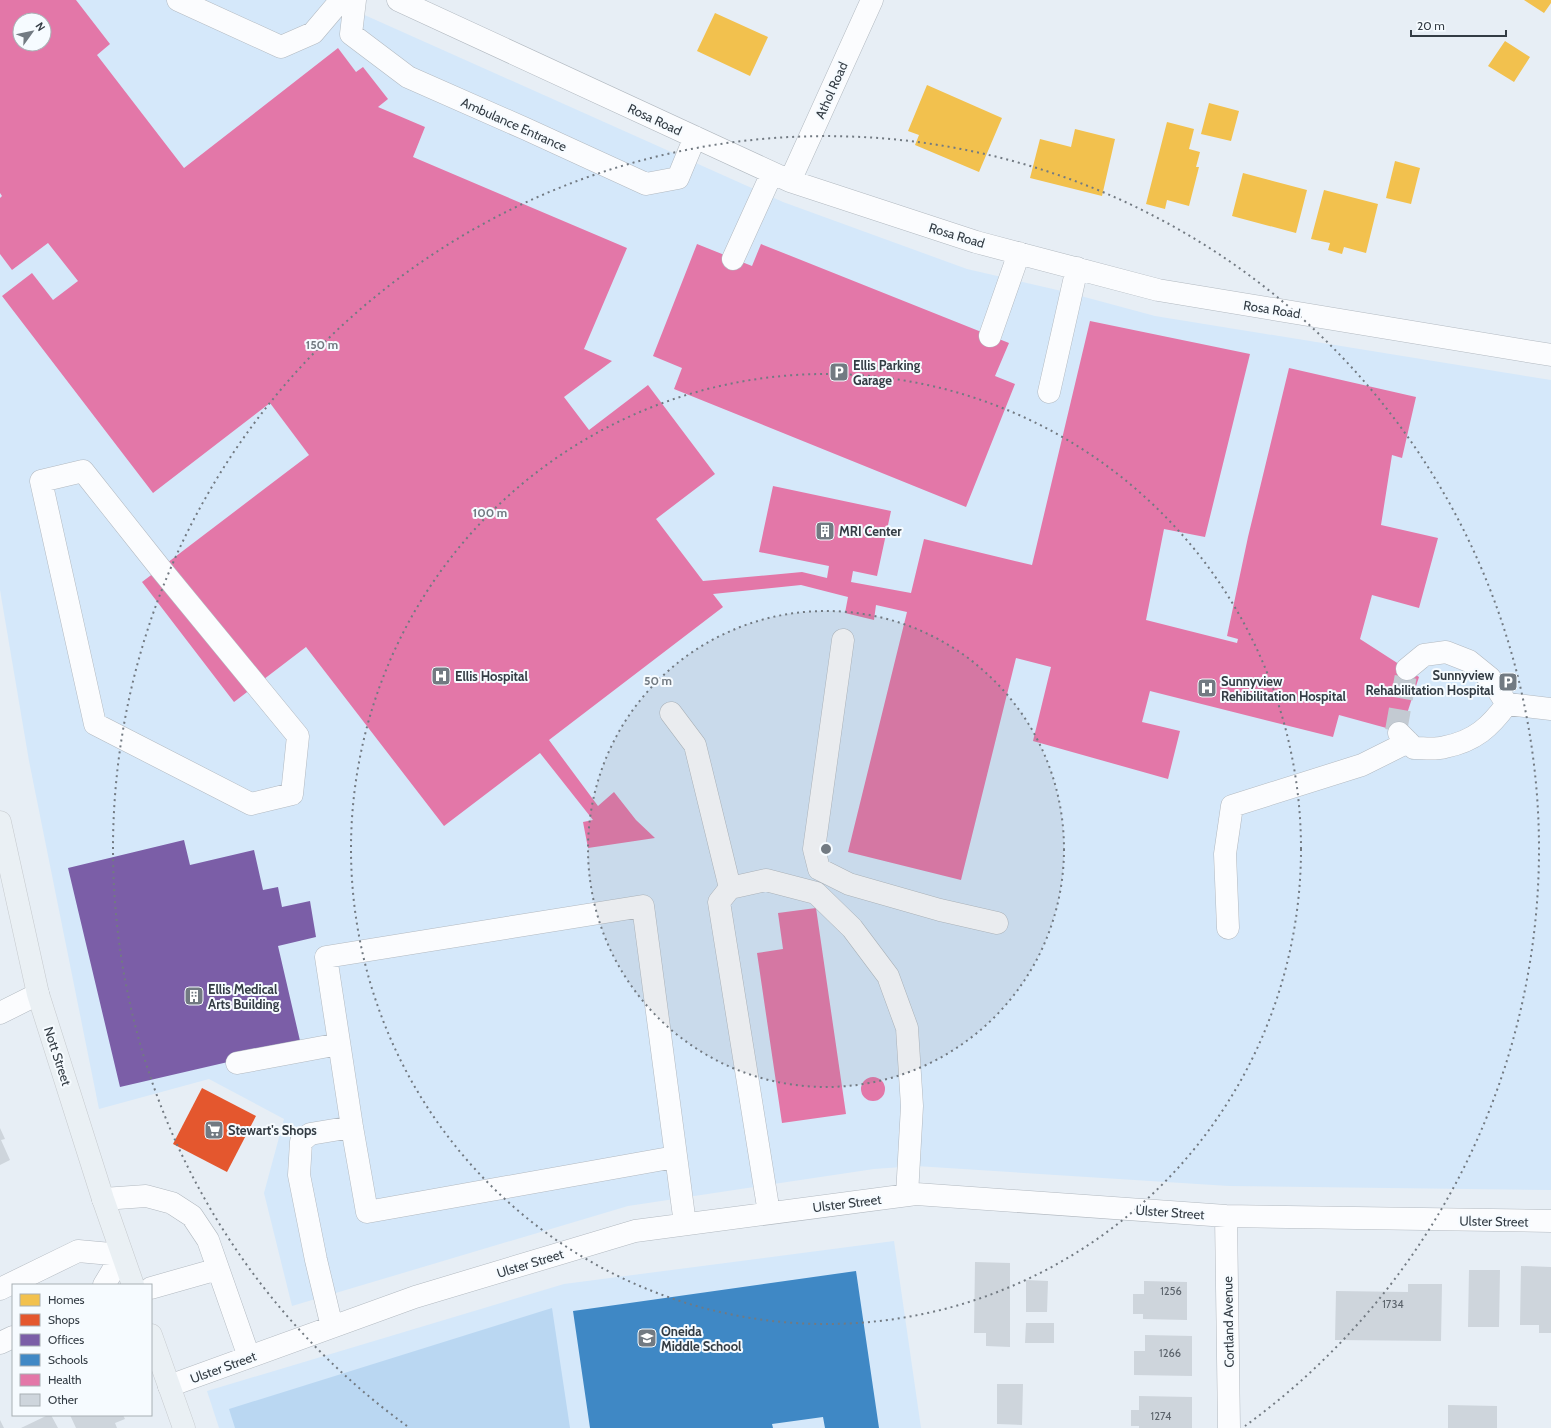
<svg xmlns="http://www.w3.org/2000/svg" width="1551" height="1428" viewBox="0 0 1551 1428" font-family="Cabin,sans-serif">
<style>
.built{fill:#d5e8fa;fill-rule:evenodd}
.green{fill:#bad7f2}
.homes{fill:#f2c14e}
.shops{fill:#e4572e}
.offices{fill:#7b5ea7}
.schools{fill:#3f88c5}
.health{fill:#e377a8;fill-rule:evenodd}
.building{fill:#ced5dc}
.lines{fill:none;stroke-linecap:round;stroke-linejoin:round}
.minor-tunnel{stroke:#c3cad2;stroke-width:22;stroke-dasharray:22 11;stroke-linecap:butt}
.minor-casing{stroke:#b2b9c0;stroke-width:23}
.major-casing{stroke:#c6cace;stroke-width:23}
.minor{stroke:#fbfcfe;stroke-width:22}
.major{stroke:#eaf0f4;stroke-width:22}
.ring{fill:none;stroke:#727a82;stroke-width:2;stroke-dasharray:2 4}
.labels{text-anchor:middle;stroke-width:4;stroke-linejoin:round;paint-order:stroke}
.number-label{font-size:11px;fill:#5a626a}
.street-label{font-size:13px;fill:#333c44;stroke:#f6fbff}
.poi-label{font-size:13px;font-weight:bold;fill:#333c44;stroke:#f6fbff;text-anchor:start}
.centre{fill:#727a82;stroke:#f6fbff;stroke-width:2}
.ring-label{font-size:12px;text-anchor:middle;font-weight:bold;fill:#727a82;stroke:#f6fbff;stroke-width:4;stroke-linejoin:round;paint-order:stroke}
</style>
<rect width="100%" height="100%" fill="#e7eef5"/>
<!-- built -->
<path class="built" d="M 0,0 L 331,0 L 783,202 L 967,269 L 1066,292 L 1155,316 L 1551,380 L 1551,1190 L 1229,1186 L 916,1166 L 874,1169 L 628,1206 L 292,1306 L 264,1193 L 284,1119 L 209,1079 L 99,1109 L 29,761 L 0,590 ZM 20,20 L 44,20 L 44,44 L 20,44 Z
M 894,1241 L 921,1428 L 219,1428 L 207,1391 L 564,1284 Z"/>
<!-- green -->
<path class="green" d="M 552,1308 L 570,1428 L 235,1428 L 229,1409 Z"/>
<!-- homes -->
<path class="homes" d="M 1524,0 L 1551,0 L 1551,3 L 1544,13 Z
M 715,13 L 768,37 L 750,76 L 697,51 Z
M 1505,41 L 1530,57 L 1514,82 L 1488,66 Z
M 927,85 L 1002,118 L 979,172 L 915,145 L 919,135 L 908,131 Z
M 1209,103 L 1239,111 L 1231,141 L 1201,134 Z
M 1167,122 L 1194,129 L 1189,149 L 1200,152 L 1196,167 L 1199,167 L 1189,206 L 1167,200 L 1165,209 L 1146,204 Z
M 1075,129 L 1115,139 L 1102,196 L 1030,178 L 1040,139 L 1071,147 Z
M 1395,161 L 1420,168 L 1411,204 L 1386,198 Z
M 1243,173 L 1307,190 L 1296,233 L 1232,216 Z
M 1324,190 L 1378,204 L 1366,253 L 1344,247 L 1342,254 L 1328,250 L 1330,243 L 1311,239 Z"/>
<!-- shops -->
<path class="shops" d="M 202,1088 L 256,1116 L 227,1172 L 173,1144 Z"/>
<!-- offices -->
<path class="offices" d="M 184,840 L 190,865 L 254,850 L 263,890 L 278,887 L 282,907 L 310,901 L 316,937 L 278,946 L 301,1045 L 120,1087 L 68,868 Z"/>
<!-- schools -->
<path class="schools" d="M 856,1271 L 879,1428 L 825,1428 L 823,1417 L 772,1424 L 773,1428 L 590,1428 L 573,1311 Z"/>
<!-- health -->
<path class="health" d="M 0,0 L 76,0 L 110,44 L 97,55 L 184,168 L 338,48 L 356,72 L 363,67 L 388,99 L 378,107 L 425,127 L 413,157 L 627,248 L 584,349 L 612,361 L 564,397 L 589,430 L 648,385 L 715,474 L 656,519 L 703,581 L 802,572 L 827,578 L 829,566 L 759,552 L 773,486 L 891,511 L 877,576 L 853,571 L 851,582 L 911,593 L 924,539 L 1032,565 L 1090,321 L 1250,354 L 1205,537 L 1164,529 L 1146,620 L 1237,643 L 1238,639 L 1227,636 L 1248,537 L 1289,368 L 1416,397 L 1402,458 L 1392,455 L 1381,525 L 1438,538 L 1419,608 L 1372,595 L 1360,639 L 1419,677 L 1401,732 L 1339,715 L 1333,737 L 1150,691 L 1142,722 L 1180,731 L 1168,779 L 1033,741 L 1051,667 L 1016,658 L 961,880 L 848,852 L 907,612 L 876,605 L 874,620 L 845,613 L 848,597 L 801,585 L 713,594 L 723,607 L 549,740 L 598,806 L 614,792 L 636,820 L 655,838 L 588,848 L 583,822 L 593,820 L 540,753 L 444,826 L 306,647 L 234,702 L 142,582 L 309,455 L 270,403 L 153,493 L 2,296 L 32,273 L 53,300 L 78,281 L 48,243 L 12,270 L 0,254 L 0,198 L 2,196 L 0,193 ZM 20,20 L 44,20 L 44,44 L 20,44 Z
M 697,244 L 752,266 L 761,244 L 1009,343 L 995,376 L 1015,384 L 966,507 L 674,389 L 682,368 L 653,356 Z
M 816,908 L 846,1114 L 782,1123 L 757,953 L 783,949 L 778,913 Z
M861 1089a12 12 0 1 1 24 0a12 12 0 1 1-24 0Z"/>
<!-- building -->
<path class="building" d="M 0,1128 L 5,1139 L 1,1140 L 10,1160 L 0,1165 Z
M 975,1262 L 1010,1263 L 1010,1347 L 986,1346 L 986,1333 L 974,1333 Z
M 1521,1266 L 1551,1267 L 1551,1333 L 1539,1333 L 1539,1325 L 1520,1325 Z
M 1469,1270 L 1500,1270 L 1499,1327 L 1468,1327 Z
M 1026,1280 L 1048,1281 L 1047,1312 L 1026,1312 Z
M 1144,1281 L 1187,1282 L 1187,1320 L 1143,1319 L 1143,1314 L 1133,1314 L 1133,1294 L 1144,1294 Z
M 1408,1284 L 1442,1284 L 1441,1341 L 1335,1340 L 1336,1291 L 1408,1292 Z
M 1026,1323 L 1054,1323 L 1054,1343 L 1025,1343 Z
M 1145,1335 L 1192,1336 L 1192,1376 L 1134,1375 L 1134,1351 L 1145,1351 Z
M 997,1384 L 1023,1384 L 1022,1425 L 997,1424 Z
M 1139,1396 L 1192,1397 L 1192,1428 L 1139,1428 L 1139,1426 L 1131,1426 L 1131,1410 L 1139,1410 Z
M 1448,1405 L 1497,1406 L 1497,1428 L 1448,1428 Z
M 48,1415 L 51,1415 L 58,1428 L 21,1428 Z
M 70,1415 L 123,1415 L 125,1419 L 115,1423 L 117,1428 L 76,1428 Z
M 0,1420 L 4,1428 L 0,1428 Z"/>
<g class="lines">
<!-- minor-tunnel -->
<path class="minor-tunnel" d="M 1396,731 L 1407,669"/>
<defs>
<path id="minor" d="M 178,0 L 281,47 L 313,33 L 341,0
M 355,0 L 351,34 L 408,77 L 526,129 L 646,184 L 678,178 L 695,137
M 398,0 L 790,181 L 976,242 L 1158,290 L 1551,355
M 790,181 L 872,0
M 733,259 L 772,173
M 990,336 L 1019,253
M 1049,392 L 1077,268
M 83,471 L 160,568 L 298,736 L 292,794 L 251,804 L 95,724 L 41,481 Z
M 843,640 L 814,849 L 819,869 L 849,884 L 940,910 L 997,923
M 1407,669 L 1424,655 L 1446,652 L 1469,661 L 1490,678 L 1507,704 L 1551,709
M 671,713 L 695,745 L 730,888
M 1399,733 L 1414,748 C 1424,748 1435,750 1445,747 C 1475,741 1490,727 1507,704
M 1228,928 L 1225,854 L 1232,806 L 1362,765 L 1408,742
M 0,1013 L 38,994
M 237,1063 L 339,1044
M 675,1157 L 367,1212 L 352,1127 L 326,957 L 643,906 L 685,1224
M 103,1199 L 146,1196 L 172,1203 L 192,1216 L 208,1240 L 249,1357
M 769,1213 L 719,902 L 730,888 L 766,880 L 816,893 L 852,928 L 888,976 L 907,1028 L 912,1106 L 907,1195
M 1226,1216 L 1229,1428
M 151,1288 L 218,1269
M 0,1289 L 78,1251 L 122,1255 L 104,1285
M 332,1327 L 316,1260 L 299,1175 L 301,1142 L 310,1134 L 352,1127
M 0,1343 L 13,1337
M 169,1386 L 415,1297 L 635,1231 L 916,1194 L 1226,1216 L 1551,1221"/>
<path id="major" d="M 0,822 L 38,994 L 103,1199 L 133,1285
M 151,1335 L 184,1428"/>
</defs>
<!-- minor casing -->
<use href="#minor" class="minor-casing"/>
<!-- major casing -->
<use href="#major" class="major-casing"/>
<!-- minor -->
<use href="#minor" class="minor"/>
<!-- major -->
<use href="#major" class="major"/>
</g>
<!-- distance rings -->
<circle cx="826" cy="849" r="238" fill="#727a82" fill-opacity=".12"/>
<g class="ring">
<circle cx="826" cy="849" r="238"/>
<circle cx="826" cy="849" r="475"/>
<path d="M407 1426A713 713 0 1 1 1245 1426"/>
</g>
<!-- icons -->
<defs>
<symbol id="parking-square" viewBox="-11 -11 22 22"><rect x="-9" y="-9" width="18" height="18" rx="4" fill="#727a82" stroke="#f6fbff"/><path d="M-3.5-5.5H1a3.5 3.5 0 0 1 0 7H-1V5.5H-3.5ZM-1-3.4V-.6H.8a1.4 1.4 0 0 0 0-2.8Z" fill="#fff"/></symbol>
<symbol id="building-square" viewBox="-11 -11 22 22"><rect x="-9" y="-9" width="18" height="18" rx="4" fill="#727a82" stroke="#f6fbff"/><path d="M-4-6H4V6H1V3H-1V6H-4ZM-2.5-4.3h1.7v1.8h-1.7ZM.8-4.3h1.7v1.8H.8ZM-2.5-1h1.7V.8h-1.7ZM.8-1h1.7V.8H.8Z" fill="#fff"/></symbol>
<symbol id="hospital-square" viewBox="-11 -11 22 22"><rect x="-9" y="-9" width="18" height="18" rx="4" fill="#727a82" stroke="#f6fbff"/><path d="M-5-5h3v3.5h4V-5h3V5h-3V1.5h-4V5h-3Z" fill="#fff"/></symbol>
<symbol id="supermarket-square" viewBox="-11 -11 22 22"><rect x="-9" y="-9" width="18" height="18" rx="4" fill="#727a82" stroke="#f6fbff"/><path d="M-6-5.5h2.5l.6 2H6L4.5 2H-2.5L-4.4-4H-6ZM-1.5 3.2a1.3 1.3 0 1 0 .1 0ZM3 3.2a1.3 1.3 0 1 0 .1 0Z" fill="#fff"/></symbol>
<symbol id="school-square" viewBox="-11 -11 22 22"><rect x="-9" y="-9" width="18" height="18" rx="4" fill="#727a82" stroke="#f6fbff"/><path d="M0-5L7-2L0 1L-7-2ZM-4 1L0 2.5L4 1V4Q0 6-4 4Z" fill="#fff"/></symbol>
</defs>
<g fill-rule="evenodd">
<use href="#parking-square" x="828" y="361" width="22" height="22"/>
<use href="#building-square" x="814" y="520" width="22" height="22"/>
<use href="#hospital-square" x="430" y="665" width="22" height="22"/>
<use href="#parking-square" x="1497" y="671" width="22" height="22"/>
<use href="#hospital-square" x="1196" y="677" width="22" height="22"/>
<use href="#building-square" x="183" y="985" width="22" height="22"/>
<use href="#supermarket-square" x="203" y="1119" width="22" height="22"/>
<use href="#school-square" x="636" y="1327" width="22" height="22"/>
</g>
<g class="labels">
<!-- number labels -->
<g class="number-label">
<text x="1171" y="1295">1256</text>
<text x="1393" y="1308">1734</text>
<text x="1170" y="1357">1266</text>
<text x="1161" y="1420">1274</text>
</g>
<!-- street labels -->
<g class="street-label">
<text transform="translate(831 90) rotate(-66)" y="5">Athol Road</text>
<text transform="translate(655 119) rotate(25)" y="5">Rosa Road</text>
<text transform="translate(514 124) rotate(24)" y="5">Ambulance Entrance</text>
<text transform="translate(957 235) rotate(17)" y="5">Rosa Road</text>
<text transform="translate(1272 309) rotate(9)" y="5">Rosa Road</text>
<text transform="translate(58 1056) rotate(72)" y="5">Nott Street</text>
<text transform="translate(847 1203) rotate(-7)" y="5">Ulster Street</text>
<text transform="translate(1170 1212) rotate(4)" y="5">Ulster Street</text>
<text transform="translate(1494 1221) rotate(1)" y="5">Ulster Street</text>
<text transform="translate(530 1263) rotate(-17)" y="5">Ulster Street</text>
<text transform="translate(1228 1322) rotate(-91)" y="5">Cortland Avenue</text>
<text transform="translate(223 1367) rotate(-20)" y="5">Ulster Street</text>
</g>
<!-- poi labels -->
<g class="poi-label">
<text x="853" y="370">Ellis Parking<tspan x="853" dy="15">Garage</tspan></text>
<text x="839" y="536">MRI Center</text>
<text x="1494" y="680" text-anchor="end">Sunnyview<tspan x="1494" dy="15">Rehabilitation Hospital</tspan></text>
<text x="455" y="681">Ellis Hospital</text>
<text x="1221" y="686">Sunnyview<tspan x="1221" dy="15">Rehibilitation Hospital</tspan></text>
<text x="208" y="994">Ellis Medical<tspan x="208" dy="15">Arts Building</tspan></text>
<text x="228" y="1135">Stewart's Shops</text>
<text x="661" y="1336">Oneida<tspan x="661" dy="15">Middle School</tspan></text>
</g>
</g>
<circle cx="826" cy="849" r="6" class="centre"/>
<g class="ring-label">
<text x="322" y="349">150 m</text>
<text x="490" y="517">100 m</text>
<text x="658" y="685">50 m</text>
</g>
<!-- legend -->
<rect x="12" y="1284" width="140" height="132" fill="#f6fbff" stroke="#a8afb4"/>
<rect x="20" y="1294" width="20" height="12" fill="#f2c14e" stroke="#a8afb4"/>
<text x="48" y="1304" font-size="12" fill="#333c44">Homes</text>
<rect x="20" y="1314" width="20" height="12" fill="#e4572e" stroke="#a8afb4"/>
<text x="48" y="1324" font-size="12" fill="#333c44">Shops</text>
<rect x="20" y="1334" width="20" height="12" fill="#7b5ea7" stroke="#a8afb4"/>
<text x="48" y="1344" font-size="12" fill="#333c44">Offices</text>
<rect x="20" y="1354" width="20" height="12" fill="#3f88c5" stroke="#a8afb4"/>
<text x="48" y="1364" font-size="12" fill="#333c44">Schools</text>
<rect x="20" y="1374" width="20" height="12" fill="#e377a8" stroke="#a8afb4"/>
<text x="48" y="1384" font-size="12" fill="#333c44">Health</text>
<rect x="20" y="1394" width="20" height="12" fill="#ced5dc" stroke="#a8afb4"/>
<text x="48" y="1404" font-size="12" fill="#333c44">Other</text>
<!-- north arrow -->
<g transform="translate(32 32) rotate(57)"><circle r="19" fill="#f6fbff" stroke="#a8afb4"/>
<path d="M0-3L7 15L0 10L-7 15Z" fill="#727a82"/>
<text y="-6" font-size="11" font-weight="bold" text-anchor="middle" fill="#333c44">N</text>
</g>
<!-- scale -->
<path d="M1411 30v6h95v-6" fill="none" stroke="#333c44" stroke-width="2"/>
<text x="1417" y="30" font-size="12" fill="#333c44" stroke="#f6fbff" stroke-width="3" paint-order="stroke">20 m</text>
</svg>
